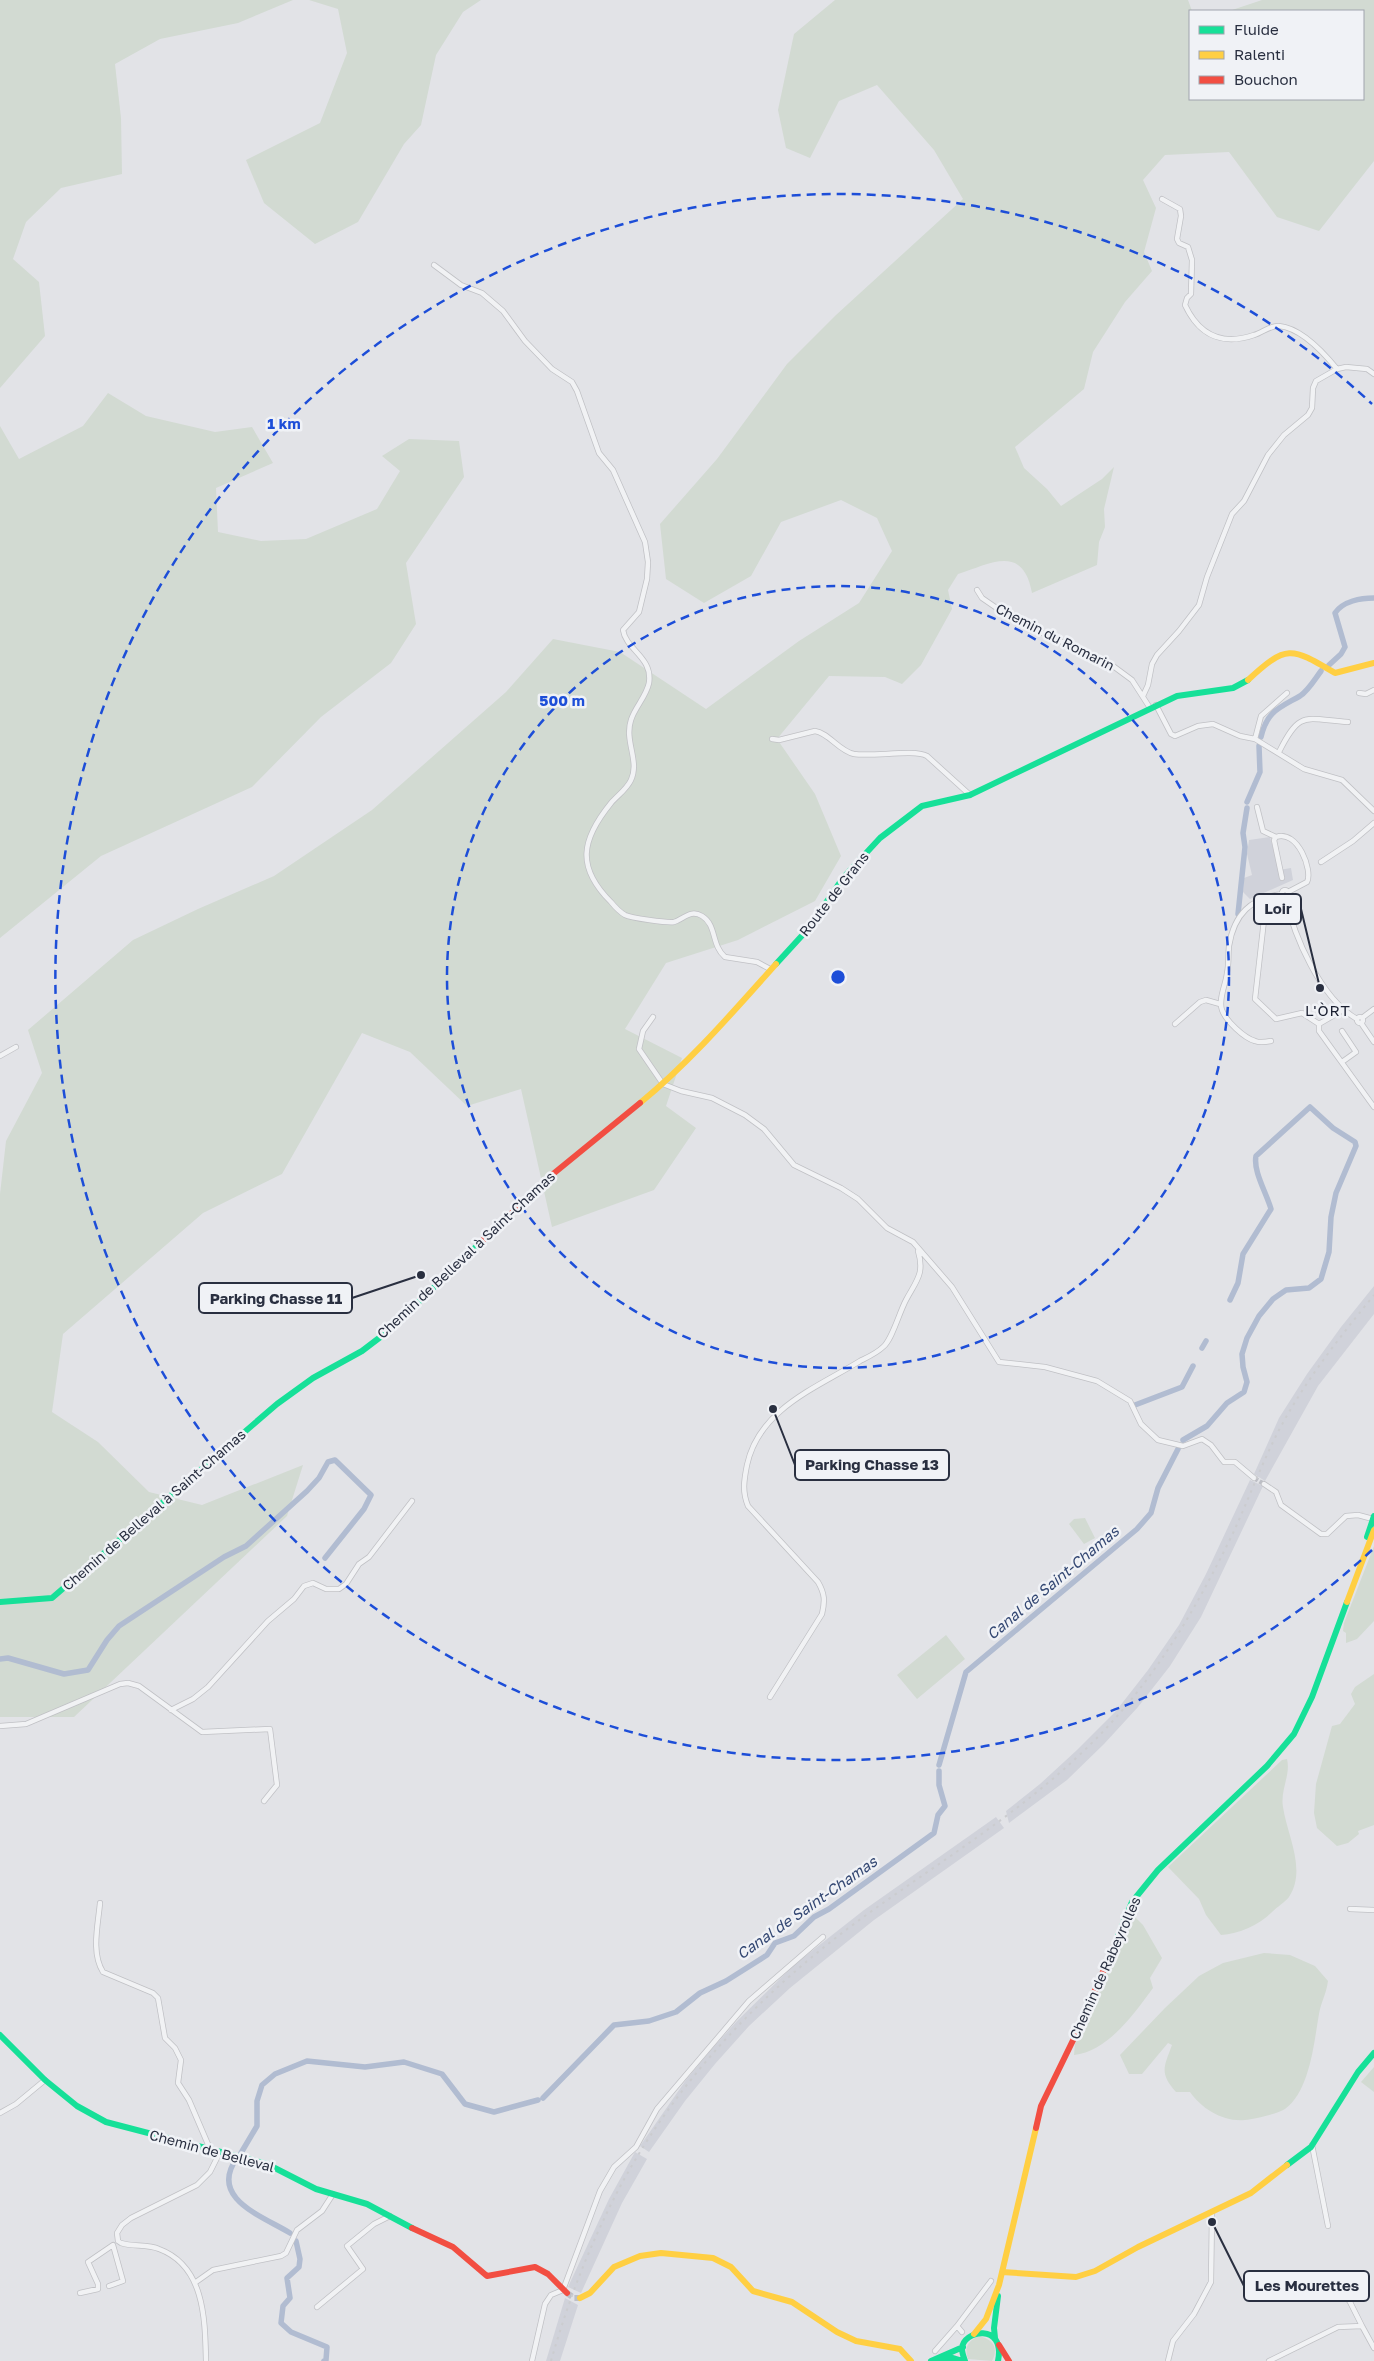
<svg xmlns="http://www.w3.org/2000/svg" width="1374" height="2361" viewBox="0 0 1374 2361" font-family="'Golos Text',sans-serif">
<style>
.built{fill:#d0d2da}
.green{fill:#d2dad2}
.lines{fill:none;stroke-linecap:round;stroke-linejoin:round}
.canal{stroke:#b1bcd1;stroke-width:5.5}
.street-tunnel{stroke:#bdbfc6;stroke-width:4.5;stroke-dasharray:4.5 2;stroke-linecap:butt}
.secondary-tunnel{stroke:#bdbfc6;stroke-width:6;stroke-dasharray:6 3;stroke-linecap:butt}
.street-casing{stroke:#c0c1c5;stroke-width:6}
.street{stroke:#f1f2f4;stroke-width:4.5}
.fast{stroke:#16e098;stroke-width:6}
.slow{stroke:#ffcf43;stroke-width:6}
.jam{stroke:#f24e42;stroke-width:6}
.rail{stroke:#cbcccf;stroke-width:2;stroke-dasharray:2.5 5;stroke-linecap:butt}
.ring{fill:none;stroke:#1d4ed8;stroke-width:2.5;stroke-dasharray:9 6}
.labels{text-anchor:middle;stroke-width:5;stroke-linejoin:round;paint-order:stroke}
.street-label{font-size:14px;fill:#292f40;stroke:#f0f2f6}
.neighbourhood-label{font-size:15px;letter-spacing:1px;fill:#1b2031;stroke:#f0f2f6}
.water-label{font-size:15px;font-style:italic;fill:#344873;stroke:#f0f2f6}
.centre{fill:#1d4ed8;stroke:#f0f2f6;stroke-width:2.5}
.ring-label{font-size:15px;text-anchor:middle;font-weight:bold;fill:#1d4ed8;stroke:#f0f2f6;stroke-width:5;stroke-linejoin:round;paint-order:stroke}
.leader{fill:none;stroke:#292f40;stroke-width:2}
.callout-dot{fill:#292f40;stroke:#f0f2f6;stroke-width:2}
.callout{fill:#f0f2f6;stroke:#292f40;stroke-width:2}
.callout-label{font-size:15px;text-anchor:middle;font-weight:bold;fill:#292f40}
</style>
<rect width="100%" height="100%" fill="#e2e3e7"/>
<!-- built -->
<path class="built" d="M 1270,837 L 1279,870 L 1291,868 L 1293,880 L 1250,899 L 1243,892 L 1244,878 L 1252,875 L 1247,854 L 1249,840 Z
M 1374,1286 L 1374,1314 L 1318,1386 L 1265,1481 L 1254,1474 L 1279,1418 L 1307,1374 L 1341,1327 Z
M 1250,1480 L 1263,1486 L 1201,1617 L 1170,1666 L 1138,1707 L 1104,1744 L 1067,1780 L 1009,1823 L 1006,1811 L 1040,1784 L 1077,1750 L 1116,1711 L 1148,1670 L 1179,1625 L 1206,1574 Z
M 996,1817 L 1004,1828 L 874,1920 L 790,1988 L 749,2026 L 715,2064 L 685,2101 L 649,2152 L 640,2146 L 686,2080 L 711,2050 L 737,2021 L 794,1965 L 864,1910 Z
M 635,2152 L 647,2159 L 622,2203 L 581,2293 L 568,2287 L 609,2199 Z
M 565,2298 L 578,2305 L 560,2361 L 546,2361 Z"/>
<!-- green -->
<path class="green" d="M 0,0 L 293,0 L 238,23 L 160,39 L 115,64 L 121,118 L 122,174 L 61,188 L 26,222 L 13,259 L 39,282 L 45,336 L 0,388 Z
M 309,0 L 481,0 L 463,12 L 436,55 L 421,125 L 404,144 L 358,222 L 315,244 L 264,203 L 246,160 L 320,123 L 347,53 L 338,9 Z
M 835,0 L 1188,0 L 1192,11 L 1190,99 L 1363,99 L 1363,11 L 1229,11 L 1262,0 L 1374,0 L 1374,161 L 1319,231 L 1277,217 L 1229,152 L 1165,155 L 1143,180 L 1156,208 L 1144,252 L 1152,271 L 1125,302 L 1093,352 L 1084,389 L 1015,447 L 1024,468 L 1047,489 L 1061,506 L 1102,479 L 1114,467 L 1104,509 L 1105,527 L 1099,542 L 1097,565 L 1032,593 C 1023,543 990,564 958,574 L 948,590 L 952,609 L 921,665 L 902,684 L 885,677 L 829,676 L 777,739 L 815,794 L 841,856 L 815,901 L 738,940 L 666,963 L 625,1029 L 682,1058 L 666,1106 L 696,1128 L 654,1190 L 552,1227 L 521,1089 L 467,1106 L 410,1052 L 362,1033 L 282,1174 L 203,1213 L 63,1334 L 52,1412 L 98,1442 L 149,1492 L 202,1505 L 303,1465 L 287,1516 L 74,1717 L 0,1717 L 0,1194 L 6,1141 L 42,1073 L 28,1030 L 133,940 L 198,909 L 274,876 L 372,810 L 506,692 L 553,639 L 620,652 L 706,709 L 799,641 L 859,603 L 892,551 L 877,518 L 841,500 L 781,522 L 751,576 L 704,603 L 666,579 L 660,524 L 717,459 L 787,364 L 836,315 L 963,199 L 934,150 L 877,85 L 839,101 L 810,158 L 786,148 L 778,110 L 794,34 Z
M 108,393 L 146,416 L 215,432 L 252,427 L 273,463 L 216,488 L 218,532 L 261,541 L 306,539 L 377,509 L 400,471 L 382,456 L 409,439 L 459,441 L 464,477 L 406,563 L 416,624 L 391,663 L 321,717 L 252,787 L 101,856 L 0,938 L 0,426 L 19,459 L 83,426 Z
M 1085,1518 L 1095,1538 L 1084,1544 L 1069,1524 L 1074,1519 Z
M 1374,1546 L 1374,1621 L 1357,1639 L 1346,1643 L 1346,1633 L 1343,1631 L 1344,1623 Z
M 946,1635 L 965,1659 L 917,1699 L 897,1675 Z
M 1374,1674 L 1374,1825 L 1358,1831 L 1359,1834 L 1348,1843 L 1337,1846 L 1317,1828 L 1314,1813 L 1316,1784 L 1332,1726 L 1340,1724 L 1355,1704 L 1351,1694 L 1355,1687 Z
M 1287,1759 C 1291,1775 1280,1790 1283,1807 C 1287,1835 1307,1870 1289,1897 C 1285,1902 1277,1907 1272,1912 C 1259,1925 1239,1934 1221,1935 L 1206,1915 L 1199,1899 L 1168,1867 L 1282,1760 Z
M 1130,1916 L 1134,1916 L 1143,1925 L 1162,1958 L 1150,1978 L 1153,1988 C 1134,2014 1107,2052 1074,2055 L 1075,2044 Z
M 1264,1953 L 1290,1955 L 1315,1966 L 1328,1981 C 1326,1995 1321,2002 1319,2014 C 1314,2042 1310,2091 1285,2109 C 1277,2114 1254,2119 1245,2120 C 1223,2122 1202,2109 1190,2092 L 1176,2092 C 1159,2073 1164,2067 1172,2045 L 1168,2043 L 1142,2074 L 1129,2074 L 1120,2055 L 1165,2008 L 1199,1976 L 1223,1963 Z
M 1374,2067 L 1374,2092 L 1361,2082 Z
M 979,2336 C 993,2339 999,2348 992,2361 L 968,2359 C 964,2347 968,2341 979,2336 Z"/>
<g class="lines">
<!-- canal -->
<path class="canal" d="M 1329,665 L 1341,654 L 1345,647 L 1335,613 C 1343,601 1361,598 1374,598
M 1261,737 C 1267,711 1279,708 1300,696 C 1308,691 1315,679 1321,671
M 1247,802 L 1260,772 L 1259,746
M 1238,914 L 1245,847 L 1243,833 L 1247,808
M 1202,1348 L 1206,1341
M 1135,1405 L 1182,1387 L 1193,1366
M 1183,1440 L 1207,1426 L 1227,1403 L 1244,1392 L 1247,1382 L 1243,1367 L 1242,1354 L 1247,1338 L 1259,1316 L 1273,1299 L 1286,1290 L 1309,1288 L 1321,1279 L 1329,1252 L 1331,1217 L 1336,1193 L 1356,1146 L 1355,1142 L 1333,1128 L 1310,1107 L 1256,1156 C 1253,1171 1266,1192 1271,1209 L 1243,1254 L 1238,1283 L 1230,1300
M 0,1659 L 8,1658 L 64,1674 L 88,1670 L 107,1640 L 119,1626 L 224,1557 L 246,1546 L 307,1491 L 319,1478 L 328,1462 L 335,1460 L 371,1495 L 364,1509 L 325,1558
M 939,1765 L 966,1672 L 1137,1529 L 1151,1513 L 1158,1488 L 1178,1449
M 543,2098 L 614,2025 L 649,2021 L 676,2012 L 700,1993 L 726,1981 L 767,1955 L 775,1943 L 794,1936 L 814,1917 L 829,1909 L 934,1833 L 938,1815 L 945,1806 L 939,1785 L 939,1771
M 241,2153 L 257,2126 L 257,2101 L 262,2085 L 275,2074 L 307,2061 L 365,2067 L 404,2062 L 442,2074 L 465,2104 L 494,2112 L 538,2100
M 237,2158 C 208,2198 262,2216 290,2233
M 296,2241 L 300,2259 L 299,2267 L 287,2278 L 290,2298 L 283,2306 L 281,2323 L 291,2332 L 327,2347 L 326,2360 L 324,2361"/>
<!-- street-tunnel -->
<path class="street-tunnel" d="M 1254,1478 L 1264,1484"/>
<!-- secondary-tunnel -->
<path class="secondary-tunnel" d="M 567,2293 L 574,2298 L 580,2298"/>
<defs>
<path id="street" d="M 1162,199 L 1180,209 L 1181,216 L 1177,239 L 1179,243 L 1188,247 L 1192,260 L 1191,294 L 1187,298 L 1185,305 C 1199,335 1222,346 1254,335 C 1262,333 1270,325 1279,326 C 1302,328 1324,353 1337,369
M 434,265 L 461,285 L 482,293 L 503,311 L 525,341 L 552,369 L 572,382 L 577,391 L 599,453 L 613,470 L 645,542 L 648,562 L 647,579 L 639,612 L 623,630 C 626,650 653,657 649,683 C 646,697 635,707 631,720 C 624,741 640,761 631,780 C 627,789 617,796 611,803 C 581,840 576,867 611,902 C 615,907 620,912 625,915 C 631,918 667,923 674,922 C 684,919 690,909 702,916 C 717,925 711,945 725,957 L 757,962 L 770,969
M 977,590 L 982,598 L 998,609 L 1019,618 L 1040,632 L 1109,663 L 1132,680 L 1150,708
M 1359,693 L 1366,694 L 1374,690
M 1143,696 L 1148,685 L 1152,664 L 1157,655 L 1179,631 L 1199,605 L 1207,577 L 1232,514 L 1244,501 L 1268,455 L 1284,435 L 1308,415 L 1312,408 L 1313,388 L 1316,381 L 1337,369 L 1346,367 L 1367,369 L 1374,374
M 1156,705 L 1171,734 L 1175,736 L 1198,726 L 1213,724 L 1240,736 L 1255,739 L 1304,769 L 1342,780 L 1374,811
M 772,739 L 779,740 L 815,731 C 829,733 839,751 854,754 C 873,757 914,749 927,756 L 970,795
M 1255,739 L 1261,716 L 1287,693
M 1279,752 C 1300,710 1304,719 1348,722
M 1257,807 L 1263,831 L 1276,837 L 1274,840 L 1282,878
M 1276,837 C 1298,829 1313,871 1307,882 L 1288,892
M 1321,862 L 1353,841 L 1374,823
M1282 893a3 3 0 1 1 6 0a3 3 0 1 1-6 0Z
M 1285,896 C 1294,936 1320,998 1357,1019
M 1263,898 L 1264,920 L 1255,999 L 1276,1019 L 1302,1013 L 1319,1024
M 1343,1010 L 1319,1024 L 1319,1031 L 1374,1107
M1357 1020a3 3 0 1 1 6 0a3 3 0 1 1-6 0Z
M 653,1017 L 643,1031 L 639,1049 L 663,1084 L 681,1091 L 712,1098 L 745,1115 L 764,1129 L 794,1165 L 841,1188 L 858,1199 L 887,1228 L 913,1242 L 952,1287 L 999,1362 L 1045,1367 L 1097,1381 L 1130,1401 L 1141,1424 L 1158,1440 L 1183,1446 L 1202,1439 L 1211,1445 L 1224,1462 L 1235,1462 L 1254,1478
M 1362,1018 L 1374,1009
M 1361,1023 L 1374,1042
M 1175,1024 L 1200,1002 L 1206,1000 L 1220,1004
M 1271,1041 C 1266,1042 1260,1043 1255,1041 C 1244,1038 1226,1021 1222,1010 C 1218,999 1226,984 1227,973 C 1229,964 1228,955 1229,946 C 1234,914 1251,898 1282,894
M 0,1056 L 16,1047
M 1342,1062 L 1356,1052 L 1342,1031
M 1264,1484 L 1276,1492 L 1281,1505 L 1321,1534 L 1327,1534 L 1346,1516 L 1358,1515 L 1373,1519 L 1373,1521
M 770,1697 L 822,1614 C 825,1601 825,1594 818,1582 L 748,1506 C 742,1492 744,1480 747,1465 C 759,1409 816,1388 860,1361 C 868,1357 877,1353 883,1347 C 892,1340 899,1313 906,1300 C 916,1281 925,1274 918,1251
M 171,1710 L 193,1699 L 208,1687 L 268,1621 L 294,1599 L 304,1586 L 313,1583 L 326,1589 L 339,1589 L 346,1584 L 359,1564 L 369,1557 L 412,1501
M 0,1726 L 26,1724 L 120,1684 L 128,1683 L 139,1686 L 202,1732 L 270,1729 L 277,1785 L 264,1801
M 100,1903 C 98,1925 91,1953 103,1972 L 153,1993 L 158,1998 L 165,2038 L 175,2048 L 181,2060 L 178,2083 L 189,2100 L 210,2149
M 1350,1909 L 1374,1910
M 0,2113 L 16,2104 L 45,2080
M 1312,2145 L 1328,2226
M 196,2282 L 213,2270 L 281,2256 L 286,2253 L 297,2230 L 322,2211 L 333,2194
M 1337,2283 L 1350,2302 L 1362,2326
M 80,2293 L 98,2289 L 98,2284 L 88,2262 L 113,2245 L 123,2281 L 109,2286
M 317,2307 L 363,2269 L 347,2246 L 374,2224 L 390,2216
M 957,2326 L 991,2281
M 935,2351 L 957,2326 L 962,2332
M 206,2361 C 205,2320 205,2266 159,2249 C 147,2244 133,2247 121,2243 L 118,2241 L 117,2233 L 122,2225 L 131,2218 L 197,2185 L 210,2172 L 220,2152
M 532,2361 L 545,2304 L 551,2295 L 563,2290 L 600,2191 L 614,2167 L 636,2147 L 657,2109 L 749,2001 L 823,1937
M 1168,2361 L 1173,2341 L 1194,2314 L 1211,2282 L 1212,2213
M 1269,2361 L 1338,2327 L 1362,2326 L 1374,2348"/>
</defs>
<!-- street casing -->
<use href="#street" class="street-casing"/>
<!-- street -->
<use href="#street" class="street"/>
<!-- fast -->
<path class="fast" d="M 776,964 L 808,929 L 843,878 L 880,838 L 922,806 L 970,795 L 1177,696 L 1233,688 L 1248,680
M 1367,1537 L 1374,1516
M 0,1602 L 52,1598 L 277,1404 L 313,1378 L 362,1351 L 387,1332 L 479,1244
M 1114,1946 L 1132,1902 L 1158,1870 L 1267,1766 L 1294,1734 L 1312,1697 L 1347,1602
M 0,2035 L 45,2080 L 77,2106 L 106,2122 L 267,2164 L 316,2189 L 367,2204 L 412,2228
M 1287,2165 L 1311,2147 L 1358,2072 L 1374,2053
M 995,2338 L 994,2328 L 998,2296
M 931,2361 L 963,2347
M 941,2361 L 953,2358 L 963,2361
M 965,2361 C 964,2358 962,2353 962,2349 C 962,2330 1006,2322 998,2361"/>
<!-- slow -->
<path class="slow" d="M 1248,680 C 1287,644 1291,647 1335,673 L 1374,663
M 640,1103 C 690,1062 733,1012 776,964
M 1347,1602 L 1374,1530
M 1002,2272 L 1076,2277 L 1095,2271 L 1138,2247 L 1251,2193 L 1287,2165
M 580,2298 L 590,2293 L 614,2267 L 640,2256 L 661,2253 L 713,2258 L 731,2267 L 753,2291 L 792,2302 L 837,2332 L 856,2341 L 900,2349 L 911,2361
M 974,2334 L 986,2319 L 999,2285 L 1036,2128"/>
<!-- jam -->
<path class="jam" d="M 479,1244 L 553,1174 L 640,1103
M 1036,2128 L 1041,2106 L 1079,2028 L 1114,1946
M 412,2228 L 453,2247 L 487,2276 L 535,2267 L 548,2274 L 567,2293
M 999,2345 L 1009,2361"/>
<!-- rail -->
<path class="rail" d="M 551,2361 C 565,2312 582,2265 604,2219 C 660,2098 755,1996 862,1918 C 953,1852 1052,1794 1125,1707 C 1170,1654 1204,1593 1234,1531 C 1249,1498 1262,1463 1279,1430 C 1305,1381 1339,1338 1374,1295"/>
</g>
<!-- distance rings -->
<g class="ring">
<circle cx="838" cy="977" r="391"/>
<path d="M1372 1550A783 783 0 1 1 1372 404"/>
</g>
<g class="labels">
<!-- street labels -->
<g class="street-label">
<text transform="translate(1055 637) rotate(27)" y="5">Chemin du Romarin</text>
<text transform="translate(834 894) rotate(-52)" y="5">Route de Grans</text>
<text transform="translate(466 1255) rotate(-43)" y="5">Chemin de Belleval à Saint-Chamas</text>
<text transform="translate(154 1510) rotate(-41)" y="5">Chemin de Belleval à Saint-Chamas</text>
<text transform="translate(1105 1968) rotate(-66)" y="5">Chemin de Rabeyrolles</text>
<text transform="translate(212 2151) rotate(15)" y="5">Chemin de Belleval</text>
</g>
<!-- neighbourhood labels -->
<g class="neighbourhood-label">
<text x="1328" y="1016">L'ÒRT</text>
</g>
<!-- water labels -->
<g class="water-label">
<text transform="translate(1053 1583) rotate(-40)" y="5">Canal de Saint-Chamas</text>
<text transform="translate(807 1908) rotate(-35)" y="5">Canal de Saint-Chamas</text>
</g>
</g>
<circle cx="838" cy="977" r="8" class="centre"/>
<g class="ring-label">
<text x="284" y="429">1 km</text>
<text x="562" y="706">500 m</text>
</g>
<!-- callouts -->
<path class="leader" d="M1320 988L1301 909M421 1275L352 1298M773 1409L795 1465M1212 2222L1244 2286"/>
<g class="callout-dot">
<circle cx="1320" cy="988" r="5"/>
<circle cx="421" cy="1275" r="5"/>
<circle cx="773" cy="1409" r="5"/>
<circle cx="1212" cy="2222" r="5"/>
</g>
<g class="callout">
<rect x="1254" y="894" width="47" height="30" rx="5"/>
<rect x="199" y="1283" width="153" height="30" rx="5"/>
<rect x="795" y="1450" width="154" height="30" rx="5"/>
<rect x="1244" y="2271" width="125" height="30" rx="5"/>
</g>
<g class="callout-label">
<text x="1278" y="914">Loir</text>
<text x="276" y="1304">Parking Chasse 11</text>
<text x="872" y="1470">Parking Chasse 13</text>
<text x="1307" y="2291">Les Mourettes</text>
</g>
<!-- legend -->
<rect x="1189" y="10" width="175" height="90" fill="#f0f2f6" stroke="#a0a4ad"/>
<rect x="1199" y="26" width="25" height="8" fill="#16e098" stroke="#a0a4ad"/>
<text x="1234" y="35" font-size="15" fill="#292f40">Fluide</text>
<rect x="1199" y="51" width="25" height="8" fill="#ffcf43" stroke="#a0a4ad"/>
<text x="1234" y="60" font-size="15" fill="#292f40">Ralenti</text>
<rect x="1199" y="76" width="25" height="8" fill="#f24e42" stroke="#a0a4ad"/>
<text x="1234" y="85" font-size="15" fill="#292f40">Bouchon</text>
</svg>
